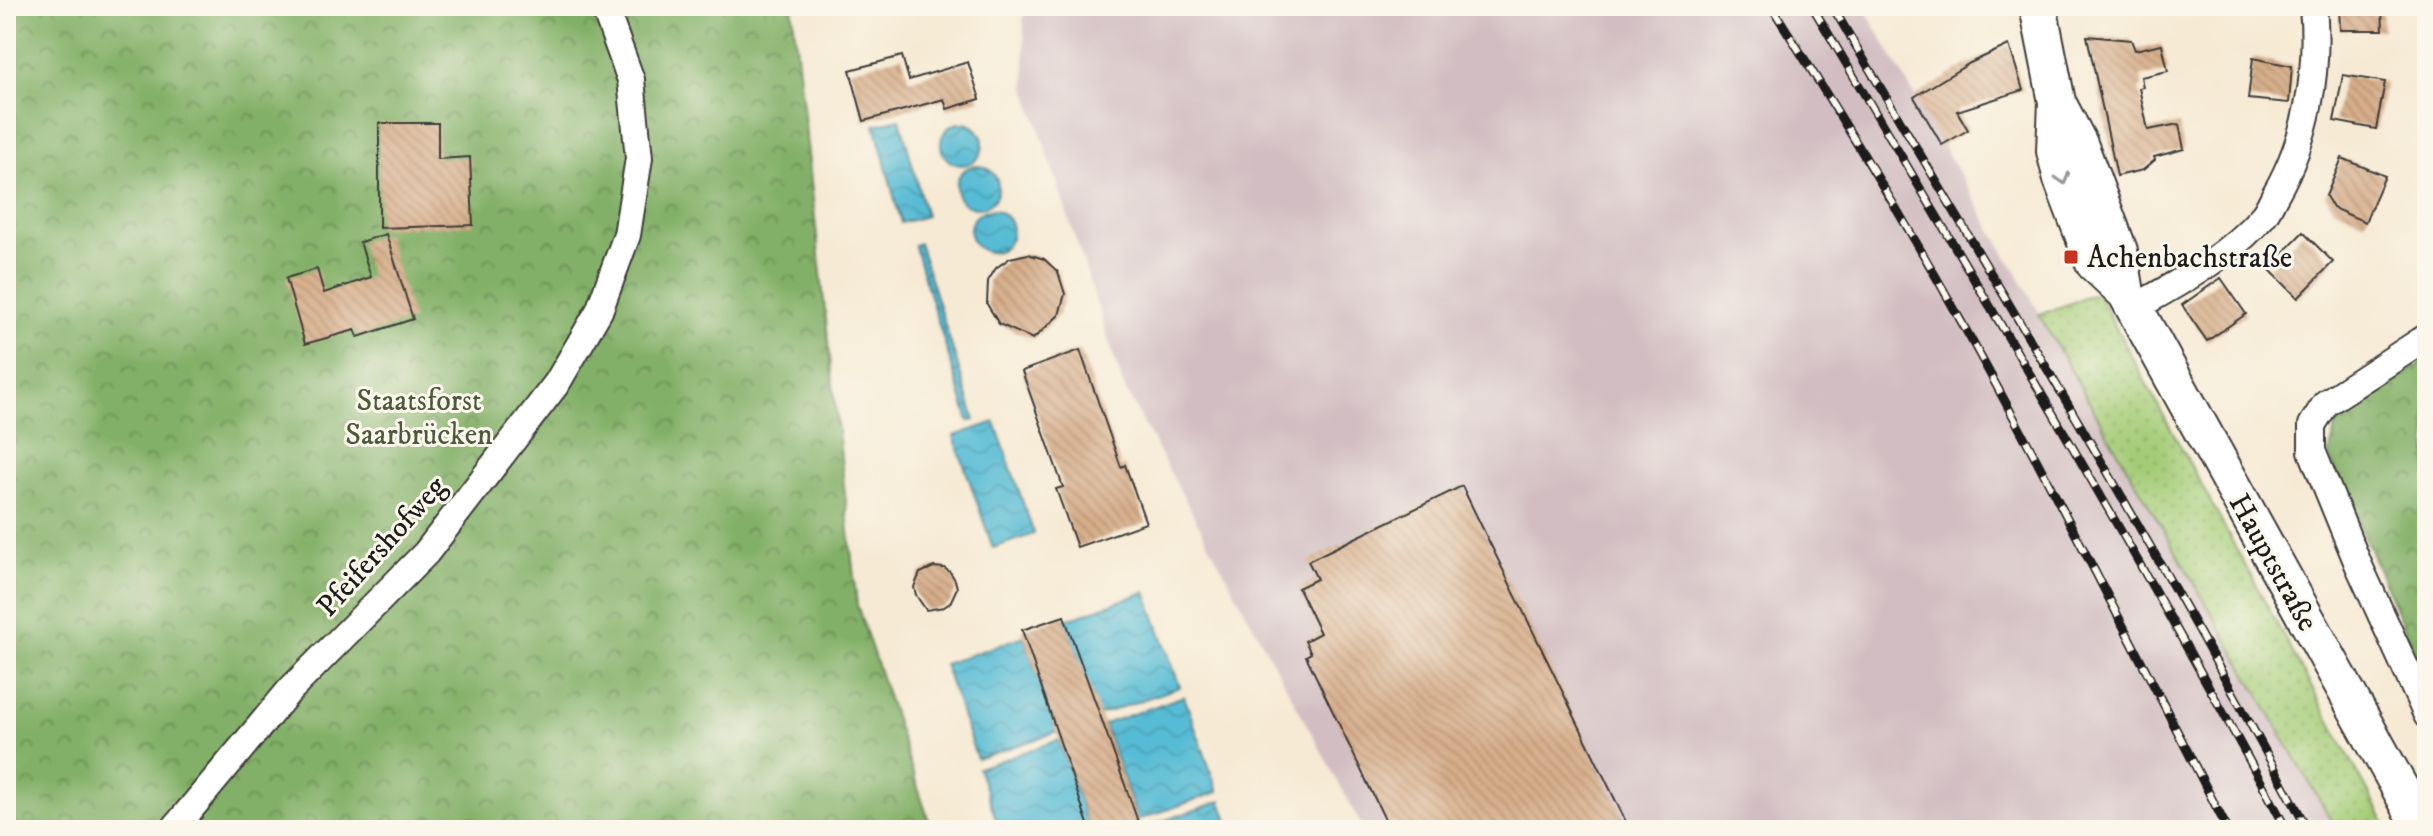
<svg xmlns="http://www.w3.org/2000/svg" width="2433" height="836" viewBox="0 0 2433 836" font-family="'IM FELL DW Pica',serif">
<style>
.industrial{fill:#d2bec2}
.grass{fill:url(#grass-dots);stroke:#60744a;stroke-width:2}
.forest{fill:url(#forest-crowns);stroke:#506642;stroke-width:2}
.water{fill:url(#water-waves);stroke:#396c78;stroke-width:2}
.building{fill:url(#building-back-hatch)}
.lines{fill:none;stroke-linecap:round;stroke-linejoin:round}
.minor-casing{stroke:#3d3b38;stroke-width:30}
.secondary-casing{stroke:#3d3b38;stroke-width:40}
.minor{stroke:#fff;stroke-width:26}
.secondary{stroke:#fff;stroke-width:36}
.rail-casing{stroke:#1c1c1c;stroke-width:9}
.rail{stroke:#fbf7ec;stroke-width:6;stroke-dasharray:18;stroke-linecap:butt}
.oneway{stroke:#999}
.poi-dot{fill:#c8321e;stroke:#fbf7ec;stroke-width:3}
.labels{text-anchor:middle;stroke-width:6;stroke-linejoin:round;paint-order:stroke}
.poi-label{font-size:30px;fill:#1c1c1c;stroke:#fbf7ec;text-anchor:start}
.park-label{font-size:30px;fill:#4c5a3c;stroke:#fbf7ec}
.street-label{font-size:30px;fill:#1c1c1c;stroke:#fbf7ec}
</style>
<defs>
<pattern id="grass-dots" width="8" height="8" patternUnits="userSpaceOnUse" patternTransform="scale(2)"><rect width="8" height="8" fill="#a4cc77"/><path d="M2 2h.1M6 6h.1" fill="none" stroke="#8daf66" stroke-width="1.8" stroke-linecap="round"/></pattern>
<pattern id="forest-crowns" width="20" height="18" patternUnits="userSpaceOnUse" patternTransform="scale(2)"><rect width="20" height="18" fill="#83b068"/><path d="M2 6a3 3 0 1 1 6 0M12 15a3 3 0 1 1 6 0" fill="none" stroke="#6a8e55"/></pattern>
<pattern id="water-waves" width="16" height="10" patternUnits="userSpaceOnUse" patternTransform="scale(2)"><rect width="16" height="10" fill="#56bbd4"/><path d="M0 5q4-4 8 0t8 0" fill="none" stroke="#4aa0b5"/></pattern>
<pattern id="building-back-hatch" width="6" height="6" patternUnits="userSpaceOnUse" patternTransform="scale(2)"><rect width="6" height="6" fill="#d6ad8a"/><path d="M-1 5l2 2M0 0l6 6M5-1l2 2" fill="none" stroke="#b79476"/></pattern>
</defs>
<rect width="100%" height="100%" fill="#fbf7ec"/>
<filter id="ink" filterUnits="userSpaceOnUse"><feTurbulence type="fractalNoise" baseFrequency=".0125" numOctaves="2"/><feDisplacementMap in="SourceGraphic" scale="16" xChannelSelector="R" yChannelSelector="G"/><feConvolveMatrix kernelMatrix="1 2 1 2 8 2 1 2 1" color-interpolation-filters="sRGB"/></filter>
<filter id="wash" filterUnits="userSpaceOnUse"><feTurbulence type="fractalNoise" baseFrequency=".006" numOctaves="4" result="noise"/><feDisplacementMap in="SourceGraphic" scale="32" xChannelSelector="R" yChannelSelector="G"/><feGaussianBlur stdDeviation="1.8" result="paint"/><feColorMatrix in="noise" values="0 0 0 0 0 0 0 0 0 0 0 0 0 0 0 0 0 1.4 0 .05"/><feComposite in="paint" operator="in"/></filter>
<g filter="url(#wash)">
<rect width="100%" height="100%" fill="#f6ead4"/>
<!-- industrial -->
<path class="industrial" d="M 1023,6 L 1863,6 L 2337,830 L 1364,830 L 1124,387 L 1026,88 Z"/>
<!-- grass -->
<path class="grass" d="M 2097,293 L 2389,830 L 2337,830 L 2039,315 Z"/>
<!-- forest -->
<path class="forest" d="M 6,6 L 792,6 L 857,605 L 932,830 L 6,830 Z
M 2427,359 L 2427,680 L 2329,456 L 2336,425 Z"/>
<!-- water -->
<path class="water" d="M 900,119 L 926,216 L 901,223 L 875,125 Z
M941 144a21 21 0 1 1 42 0a21 21 0 1 1-42 0Z
M956 187a21 21 0 1 1 42 0a21 21 0 1 1-42 0Z
M970 231a21 21 0 1 1 42 0a21 21 0 1 1-42 0Z
M 919,243 L 975,420 L 969,421 L 914,245 Z
M 995,422 L 1034,534 L 993,548 L 954,436 Z
M 1146,592 L 1180,687 L 1099,715 L 1065,620 Z
M 1024,636 L 1057,732 L 977,759 L 944,664 Z
M 1184,696 L 1218,792 L 1138,820 L 1104,724 Z
M 1059,740 L 1090,830 L 1000,830 L 978,768 Z
M 1221,801 L 1231,830 L 1140,829 Z"/>
<g id="blocks">
<!-- building -->
<path class="building" d="M 2339,6 L 2382,6 L 2383,30 L 2340,30 Z
M 2087,36 L 2131,40 L 2135,50 L 2162,44 L 2168,71 L 2141,77 L 2143,87 L 2139,88 L 2148,130 L 2179,124 L 2184,149 L 2154,157 L 2155,160 L 2143,170 L 2117,176 Z
M 2009,45 L 2023,90 L 1957,111 L 1968,130 L 1942,145 L 1914,97 L 1970,63 Z
M 902,56 L 909,80 L 968,62 L 980,99 L 947,109 L 944,99 L 864,121 L 850,70 Z
M 2253,58 L 2292,66 L 2289,103 L 2248,99 Z
M 2343,75 L 2385,82 L 2376,129 L 2334,121 Z
M 379,123 L 438,123 L 438,159 L 470,157 L 473,225 L 379,228 Z
M 2342,158 L 2385,176 L 2365,222 L 2333,208 L 2326,196 Z
M 2303,232 L 2333,262 L 2298,298 L 2268,268 Z
M 386,234 L 413,319 L 358,337 L 355,330 L 305,344 L 286,278 L 317,269 L 324,293 L 371,277 L 360,242 Z
M 1028,254 L 1044,259 L 1058,272 L 1065,294 L 1059,315 L 1033,339 L 999,324 L 987,304 L 988,281 L 996,268 L 1010,258 Z
M 2221,278 L 2246,314 L 2207,341 L 2182,305 Z
M 1080,350 L 1121,467 L 1125,465 L 1146,523 L 1077,547 L 1056,489 L 1063,487 L 1022,371 Z
M 1462,486 L 1630,830 L 1390,830 L 1306,656 L 1311,653 L 1305,641 L 1320,633 L 1298,588 L 1317,579 L 1308,561 Z
M 934,567 L 944,568 L 950,572 L 955,580 L 957,588 L 950,603 L 944,607 L 926,610 L 916,595 L 914,587 L 920,573 Z
M 1064,616 L 1100,715 L 1141,830 L 1090,830 L 1022,630 Z"/>
</g>
</g>
<g filter="url(#ink)">
<use href="#blocks" fill-opacity="0" stroke="#3d3b38" stroke-width="2"/>
<g class="lines">
<defs>
<path id="minor" d="M 2134,308 C 2180,282 2228,257 2263,216 C 2268,210 2271,202 2275,195 C 2308,138 2319,71 2313,6
M 2427,337 L 2326,403 L 2312,425 L 2312,451 L 2359,566 L 2427,715
M 173,830 L 290,690 L 426,553 L 557,383 L 599,311 L 627,235 L 639,158 L 631,80 L 604,6"/>
<path id="secondary" d="M 2038,6 L 2057,102 L 2055,151 L 2062,179 L 2094,263 L 2126,293
M 2057,102 L 2079,144 L 2119,251 L 2126,293 L 2423,830"/>
</defs>
<!-- minor casing -->
<use href="#minor" class="minor-casing"/>
<!-- secondary casing -->
<use href="#secondary" class="secondary-casing"/>
<!-- minor -->
<use href="#minor" class="minor"/>
<!-- secondary -->
<use href="#secondary" class="secondary"/>
<defs>
<path id="rail" d="M 1771,6 C 1839,113 1906,221 1967,332 C 2058,496 2142,663 2228,830
M 1812,6 C 1974,279 2137,550 2287,830
M 1832,6 C 1994,279 2158,550 2308,830"/>
</defs>
<!-- rail casing -->
<use href="#rail" class="rail-casing"/>
<!-- rail -->
<use href="#rail" class="rail"/>
</g>
<!-- one-way arrows -->
<defs><path id="oneway-chevron" d="M-2-3.5L2.5 0L-2 3.5" fill="none" stroke-width="1.6" stroke-linecap="round" stroke-linejoin="round" transform="scale(2)"/></defs>
<use class="oneway" href="#oneway-chevron" transform="translate(2063 179) rotate(73)"/>
</g>
<!-- markers -->
<rect class="poi-dot" x="2063" y="249" width="16" height="16" rx="4"/>
<g class="labels">
<!-- poi labels -->
<g class="poi-label">
<text x="2087" y="267">Achenbachstraße</text>
</g>
<!-- park labels -->
<g class="park-label">
<text x="419" y="410">Staatsforst<tspan x="419" dy="34">Saarbrücken</tspan></text>
</g>
<!-- street labels -->
<g class="street-label">
<text transform="translate(381 546) rotate(-48)" y="10">Pfeifershofweg</text>
<text transform="translate(2274 562) rotate(61)" y="10">Hauptstraße</text>
</g>
</g>
<!-- margin -->
<rect width="2433" height="836" fill="none" stroke="#fbf7ec" stroke-width="32"/>
</svg>
